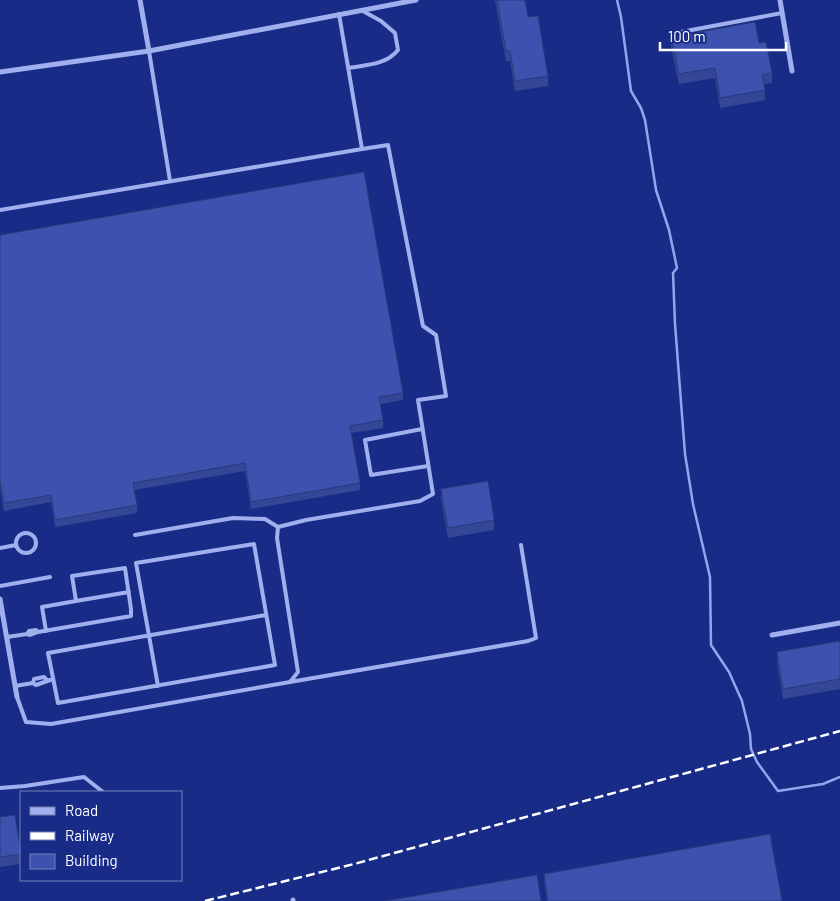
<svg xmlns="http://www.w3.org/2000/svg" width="840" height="901" viewBox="0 0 840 901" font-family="Barlow,sans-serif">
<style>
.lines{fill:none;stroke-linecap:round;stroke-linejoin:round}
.stream{stroke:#92a6f0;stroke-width:2.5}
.service{stroke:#a0afed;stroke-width:4}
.minor{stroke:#a0afed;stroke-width:5}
.rail{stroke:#fff;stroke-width:2.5;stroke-dasharray:9 4;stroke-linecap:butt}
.wall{fill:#344796}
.building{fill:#3d52af;stroke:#2b397a}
</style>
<rect width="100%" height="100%" fill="#182c87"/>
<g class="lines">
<!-- stream -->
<path class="stream" d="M 617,0 L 621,17 L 631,91 L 641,108 L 645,120 L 656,190 L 669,230 L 677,268 L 673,273 L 675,324 L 685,454 L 693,504 L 710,577 L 711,645 L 729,672 L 742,701 L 750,734 L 751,749 L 757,762 L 778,791 L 823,784 L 840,777"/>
<!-- service -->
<path class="service" d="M 681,32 L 782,13
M 149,51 L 170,181
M 348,68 C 366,65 386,65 398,50 L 395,33 L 381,21 L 361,10
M 0,210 L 362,149 L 339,14
M 422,429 L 365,440 L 371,475 L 428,466
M16 543a10 10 0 1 1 20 0a10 10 0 1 1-20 0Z
M 135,535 L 233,518 L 265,519 L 278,527
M 0,548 L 16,545
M 0,586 L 50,577
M 46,631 L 42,607 L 76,601
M 38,632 L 131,616 L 131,609 L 125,568 L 72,576 L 76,601 L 129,592
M 7,637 L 27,634 L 30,635 L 38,632 L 36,630 L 29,631 L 27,634
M 47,680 L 44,677 L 34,679 L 33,683 L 36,685 L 53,679
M 290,682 L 528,641 L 536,638 L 521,545
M 15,686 L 33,683
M 158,686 L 136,563 L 254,544 C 261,584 268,625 275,665 L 58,703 L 48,653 L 266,615
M 17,697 L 26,722 L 51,724 L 290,682 L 298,672 L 277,538 L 278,527 L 306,520 L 420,501 L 433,494 L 418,400 L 446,396 L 436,335 L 423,326 L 388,145 L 362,149
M 0,788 L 25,786 L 84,777 L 103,792"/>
<!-- minor -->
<path class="minor" d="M 140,0 L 149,51
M 780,0 L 792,71
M 0,72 L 149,51 L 416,0
M 0,599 L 17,697
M 772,635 L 840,623
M 293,900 L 293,901"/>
<!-- rail -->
<path class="rail" d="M 205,901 L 354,864 L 840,731"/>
</g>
<!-- wall -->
<path class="wall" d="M 495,0 L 525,0 L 528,17 L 548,76 L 548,86 L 515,91 L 510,61 L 506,61 Z
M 671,37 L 759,43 L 772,73 L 772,83 L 764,84 L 765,100 L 720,108 L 715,78 L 679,84 L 671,47 Z
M 0,235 L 403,393 L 403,400 L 380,404 L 383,420 L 383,428 L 351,433 L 360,483 L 360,490 L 251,509 L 245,471 L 134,490 L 137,505 L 137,513 L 55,527 L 51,502 L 4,511 L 0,488 Z
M 441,489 L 494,520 L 494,530 L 448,538 L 441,499 Z
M 840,641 L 840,689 L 783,699 L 777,662 L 777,652 Z
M 0,817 L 21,854 L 21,864 L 0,867 Z
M 544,874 L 782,901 L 547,901 L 544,881 Z"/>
<!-- building -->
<path class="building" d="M 497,0 L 525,0 L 528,17 L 538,16 L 548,76 L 515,81 L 510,51 L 506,51 Z
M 755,22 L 759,43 L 766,42 L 772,73 L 762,75 L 765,90 L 720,98 L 715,68 L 679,74 L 671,37 Z
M 364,172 L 403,393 L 379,397 L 383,420 L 350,426 L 360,483 L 251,502 L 245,463 L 133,483 L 137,505 L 55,520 L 51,495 L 4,503 L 0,481 L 0,235 Z
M 488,481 L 494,520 L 448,528 L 441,489 Z
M 840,641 L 840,679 L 783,689 L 777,652 Z
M 15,815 L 21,854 L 0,857 L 0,817 Z
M 770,834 L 782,901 L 548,901 L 544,874 Z
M 537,875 L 541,901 L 385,901 Z"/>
<!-- legend -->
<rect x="20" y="791" width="162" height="90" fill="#182c87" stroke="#7480b7"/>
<rect x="30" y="807" width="25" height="8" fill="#a0afed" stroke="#7480b7"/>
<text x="65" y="816" font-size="15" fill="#ffffff">Road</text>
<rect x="30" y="832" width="25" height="8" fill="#ffffff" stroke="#7480b7"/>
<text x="65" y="841" font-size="15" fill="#ffffff">Railway</text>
<rect x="30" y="854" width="25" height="15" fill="#3d52af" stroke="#7480b7"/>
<text x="65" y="866" font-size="15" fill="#ffffff">Building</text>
<!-- scale -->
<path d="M660 42v8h126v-8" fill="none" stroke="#ffffff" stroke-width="2.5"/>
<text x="668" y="42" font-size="15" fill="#ffffff" stroke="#182c87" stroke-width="4" paint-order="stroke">100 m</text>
</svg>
